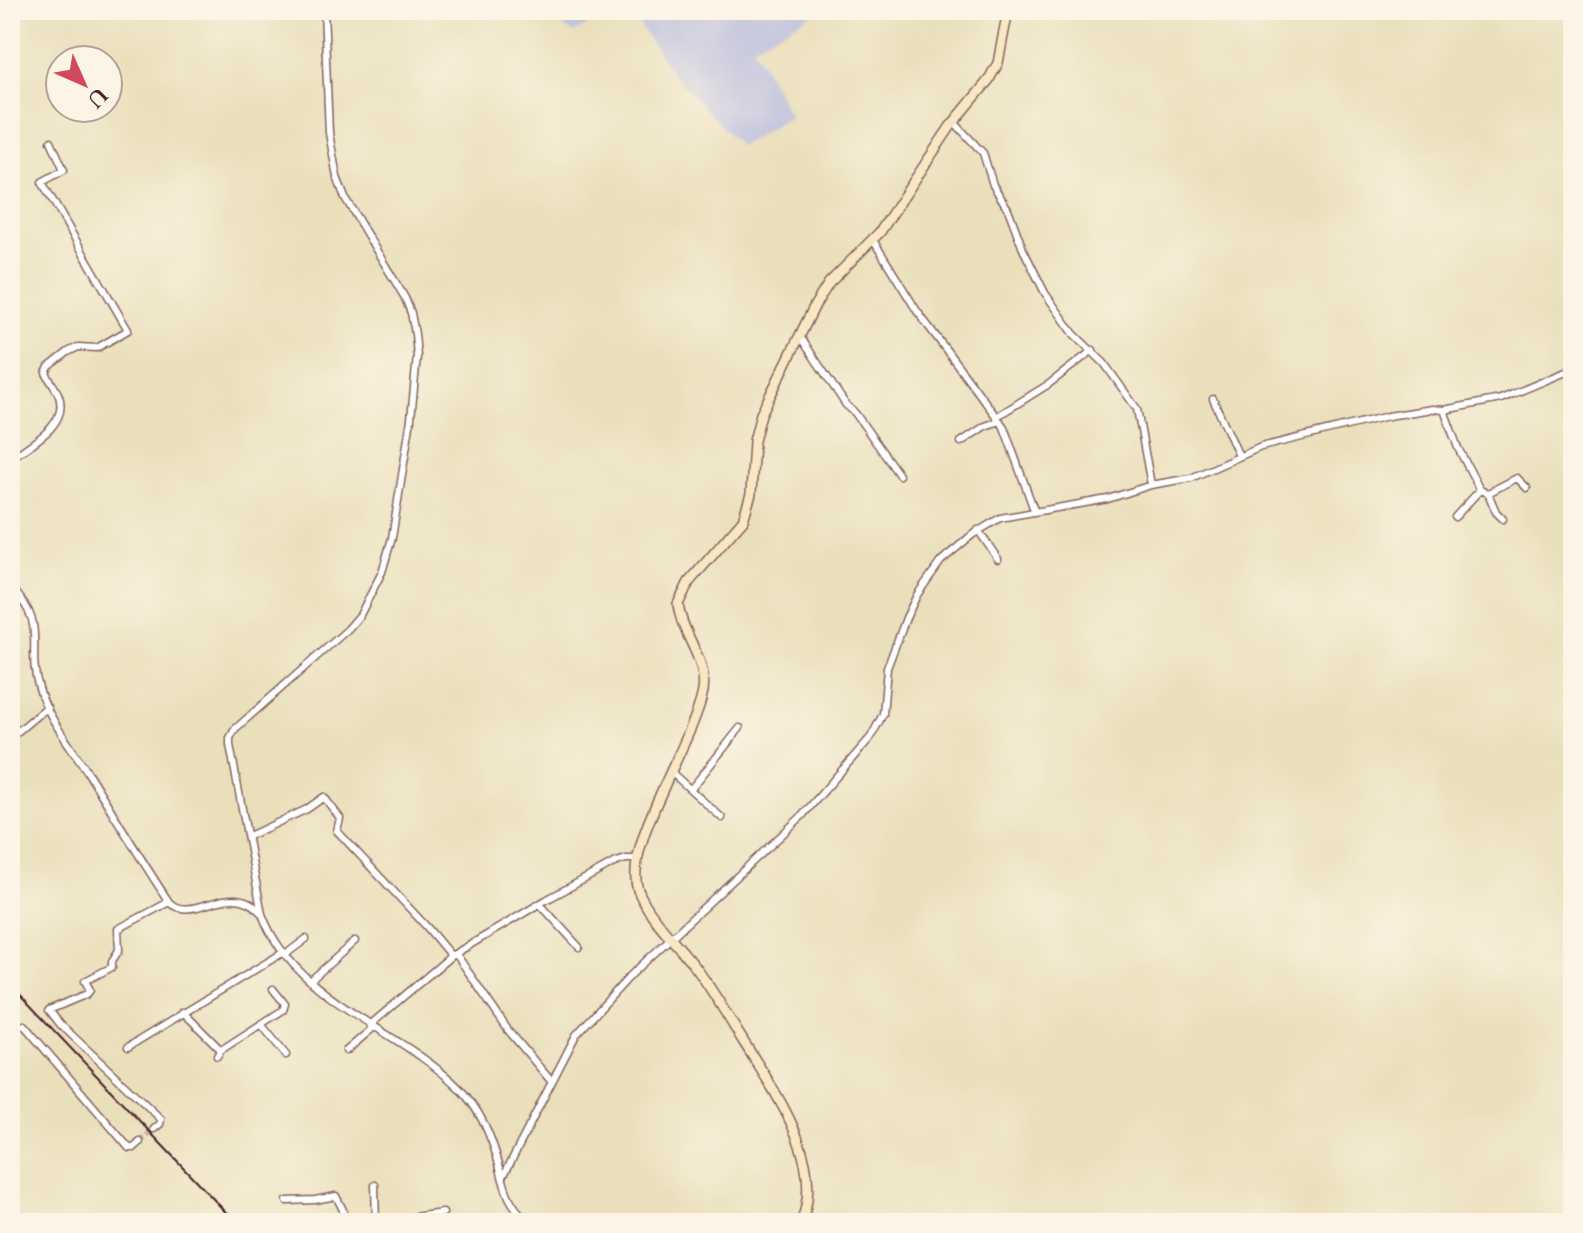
<svg xmlns="http://www.w3.org/2000/svg" width="1583" height="1233" viewBox="0 0 1583 1233" font-family="Cardo,serif">
<style>
.industrial{fill:#c1c2dd}
.lines{fill:none;stroke-linecap:round;stroke-linejoin:round}
.street-tunnel{stroke:#cab99e;stroke-width:6;stroke-dasharray:6 3;stroke-linecap:butt}
.street-casing{stroke:#82625d;stroke-width:9}
.secondary-casing{stroke:#82625d;stroke-width:12}
.street{stroke:#fff;stroke-width:6}
.secondary{stroke:#f9e7c3;stroke-width:9}
.rail{stroke:#4a1f2b;stroke-width:2}
</style>
<rect width="100%" height="100%" fill="#fcf5e5"/>
<filter id="ink" filterUnits="userSpaceOnUse"><feTurbulence type="fractalNoise" baseFrequency=".0125" numOctaves="2"/><feDisplacementMap in="SourceGraphic" scale="16" xChannelSelector="R" yChannelSelector="G"/><feConvolveMatrix kernelMatrix="1 2 1 2 8 2 1 2 1" color-interpolation-filters="sRGB"/></filter>
<filter id="wash" filterUnits="userSpaceOnUse"><feTurbulence type="fractalNoise" baseFrequency=".006" numOctaves="4" result="noise"/><feDisplacementMap in="SourceGraphic" scale="32" xChannelSelector="R" yChannelSelector="G"/><feGaussianBlur stdDeviation="1.8" result="paint"/><feColorMatrix in="noise" values="0 0 0 0 0 0 0 0 0 0 0 0 0 0 0 0 0 1.4 0 .05"/><feComposite in="paint" operator="in"/></filter>
<g filter="url(#wash)">
<rect width="100%" height="100%" fill="#eadfbb"/>
<!-- industrial -->
<path class="industrial" d="M 516,10 L 617,10 L 573,33 L 544,11 Z
M 629,10 L 821,10 L 754,46 L 790,116 L 740,146 L 674,76 Z"/>
</g>
<g filter="url(#ink)">
<g class="lines">
<!-- street-tunnel -->
<path class="street-tunnel" d="M 140,1142 L 154,1129"/>
<defs>
<path id="street" d="M 324,10 L 329,133 L 337,177 L 345,198 L 405,298 L 411,313 L 415,334 L 417,356 L 411,419 L 392,538 L 382,572 L 360,615 L 348,629 L 235,729 L 230,738 L 230,745 L 262,914 C 294,1001 400,1028 460,1089 C 481,1111 491,1136 499,1164 C 502,1175 504,1188 510,1199 C 514,1208 522,1215 528,1223
M 955,123 L 983,153 L 993,185 L 1008,209 L 1023,249 L 1045,293 L 1074,334 L 1104,363 L 1137,409 L 1151,485
M 873,240 L 917,311 L 1004,427 L 1034,510
M 801,338 L 846,405 L 855,413 L 899,475
M 1213,399 L 1239,456
M 1444,410 L 1458,448 L 1480,490 L 1488,493 L 1517,478 L 1527,488
M 996,417 L 1049,384 L 1093,350
M 961,442 L 985,426 L 1000,421
M 10,459 C 30,444 69,426 59,396 C 56,388 50,381 46,373 L 49,367 L 68,352 L 78,347 L 97,348 L 128,330 L 42,182 L 64,170 L 51,141
M 1488,493 L 1496,512 L 1503,519
M 1455,517 L 1480,490
M 978,530 L 998,559
M 10,587 C 50,625 25,646 39,688 C 48,719 71,746 88,773 C 115,816 141,860 169,902 C 188,922 223,889 248,902 C 253,904 258,910 262,914
M 10,738 L 47,707
M 672,773 L 722,818
M 691,789 L 740,728
M 249,836 L 307,809 L 324,797 L 340,818 L 337,831 L 340,834 L 426,926 L 451,956 L 546,900 L 614,863 L 626,859 L 636,859
M 540,904 L 579,947
M 286,954 L 306,939
M 456,954 L 508,1030 L 551,1081
M 311,980 L 355,941
M 183,1012 L 221,1050 L 217,1056
M 261,1024 L 286,1055
M 24,1025 L 129,1148 L 134,1148 L 140,1142
M 370,1025 L 451,956
M 128,1047 L 284,952
M 221,1050 L 283,1010 L 285,1004 L 273,989
M 346,1051 L 374,1027
M 154,1129 L 160,1124 L 161,1119 L 60,1024 L 49,1010 L 87,994 L 90,990 L 85,981 L 112,967 L 112,961 L 119,950 L 118,929 L 169,902
M 503,1177 L 576,1035 L 631,975 L 802,816 L 871,737 L 883,714 L 887,668 L 906,618 L 917,595 L 941,561 L 972,535 L 1000,518 L 1108,499 L 1151,485 L 1191,478 L 1261,447 L 1388,416 L 1432,409 L 1444,410 L 1501,399 L 1573,369
M 375,1185 L 376,1222
M 287,1201 L 315,1200 L 336,1196 L 343,1210 L 342,1223
M 386,1223 L 392,1220 L 443,1213"/>
<path id="secondary" d="M 801,1223 C 826,1162 776,1094 745,1044 C 729,1019 714,992 696,968 C 677,943 650,919 638,890 C 622,846 694,741 703,691 C 708,660 681,634 678,604 L 689,582 L 743,520 L 751,494 L 754,441 L 761,414 L 815,305 L 829,283 L 880,232 L 950,127 L 988,81 L 998,63 L 1008,10"/>
</defs>
<!-- street casing -->
<use href="#street" class="street-casing"/>
<!-- secondary casing -->
<use href="#secondary" class="secondary-casing"/>
<!-- street -->
<use href="#street" class="street"/>
<!-- secondary -->
<use href="#secondary" class="secondary"/>
<!-- rail -->
<path class="rail" d="M 10,984 L 236,1223"/>
</g>
</g>
<!-- margin -->
<rect width="1583" height="1233" fill="none" stroke="#fcf5e5" stroke-width="40"/>
<!-- north arrow -->
<g transform="translate(84 84) rotate(135)"><circle r="38" fill="#fcf5e5" stroke="#b59f9b" stroke-width="2"/>
<path d="M0-6L14 30L0 20L-14 30Z" fill="#d1495b"/>
<text y="-12" font-size="22" font-weight="bold" text-anchor="middle" fill="#4a1f2b">U</text>
</g>
</svg>
